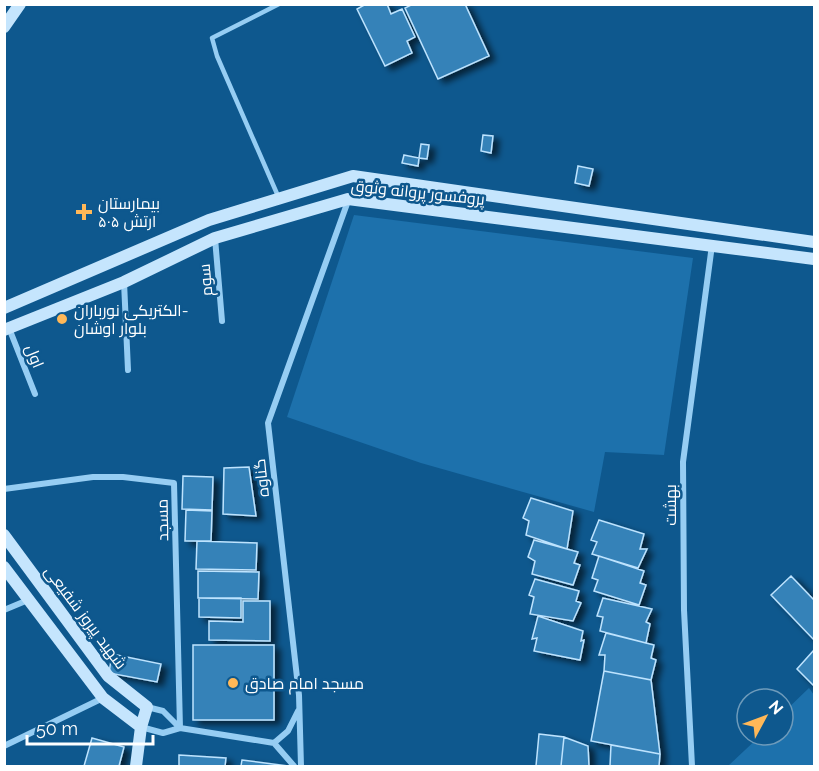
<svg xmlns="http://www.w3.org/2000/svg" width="819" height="771" viewBox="0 0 819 771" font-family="Raleway,Cairo,sans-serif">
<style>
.green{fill:#1d71ac}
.building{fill:#3682b8;stroke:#bde3fe;stroke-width:1.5;filter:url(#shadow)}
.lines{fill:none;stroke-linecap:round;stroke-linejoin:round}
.lane{stroke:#96cdf3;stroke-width:4.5}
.street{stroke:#96cdf3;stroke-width:6}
.secondary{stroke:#c5e5fd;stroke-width:12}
.poi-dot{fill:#ffb858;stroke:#0e588e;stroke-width:2}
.labels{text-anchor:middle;stroke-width:5;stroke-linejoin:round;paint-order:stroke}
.street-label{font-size:16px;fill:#fff;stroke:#0e588e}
.poi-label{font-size:16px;fill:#fff;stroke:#0e588e;text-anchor:start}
</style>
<defs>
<filter id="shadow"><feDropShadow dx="6" dy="4" stdDeviation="3" flood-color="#0009"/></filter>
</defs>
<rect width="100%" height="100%" fill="#0e588e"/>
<!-- green -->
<path class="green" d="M 354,215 L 693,258 L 664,455 L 605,452 L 594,512 L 421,463 L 287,417 Z
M 809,688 L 814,695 L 814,766 L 728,766 L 761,735 L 783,735 L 783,713 Z"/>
<!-- building -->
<path class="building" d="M 366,4 L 387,4 L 391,14 L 402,9 L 415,37 L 407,41 L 412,53 L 385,66 L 357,9 Z
M 413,4 L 465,4 L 489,56 L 438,79 L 405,8 Z
M 483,135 L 493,136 L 491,153 L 481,151 Z
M 421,144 L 429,145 L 427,159 L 419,158 Z
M 404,155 L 419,158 L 418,166 L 402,163 Z
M 578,166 L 593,169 L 589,186 L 575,183 Z
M 249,467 L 256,516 L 223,514 L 224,468 Z
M 183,476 L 213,477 L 212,510 L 182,509 Z
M 531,498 L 573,511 L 567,549 L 526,535 L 529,521 L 523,518 Z
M 186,510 L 212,511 L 211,541 L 185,541 Z
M 599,520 L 644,534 L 640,549 L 647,549 L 638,568 L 592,554 L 597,542 L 591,540 Z
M 534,540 L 578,552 L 574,563 L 580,565 L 573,585 L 532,574 L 535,561 L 528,557 Z
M 197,541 L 257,543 L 256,570 L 196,569 Z
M 599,556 L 644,571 L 640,583 L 646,585 L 639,605 L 594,591 L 598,580 L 592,578 Z
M 198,571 L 259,572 L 258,599 L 198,598 Z
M 791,576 L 814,600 L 814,640 L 771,595 Z
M 535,579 L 579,591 L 576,601 L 581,603 L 573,621 L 530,614 L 534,597 L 529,595 Z
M 199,598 L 241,598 L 241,618 L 199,617 Z
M 603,598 L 652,609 L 646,622 L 650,624 L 646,643 L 600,631 L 603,617 L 597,616 Z
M 243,601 L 270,601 L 270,641 L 209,640 L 209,621 L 243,622 Z
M 538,616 L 583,631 L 581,641 L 584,640 L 580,660 L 534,651 L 537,638 L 532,639 Z
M 606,633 L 654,645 L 651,658 L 656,660 L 651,680 L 604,671 L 605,655 L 599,655 Z
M 193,645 L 274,645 L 274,720 L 193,720 Z
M 814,650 L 814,686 L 797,669 Z
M 112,654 L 161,664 L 157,682 L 109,673 Z
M 604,671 L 651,680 L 660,754 L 591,741 Z
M 539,734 L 564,737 L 561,766 L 536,766 Z
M 564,737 L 588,746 L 589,766 L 561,766 Z
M 92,738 L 124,747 L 119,766 L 84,766 Z
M 611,745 L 660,754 L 659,766 L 610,766 Z
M 179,755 L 226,758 L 225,766 L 179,766 Z
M 242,760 L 288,766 L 241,766 Z"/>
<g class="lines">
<!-- lane -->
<path class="lane" d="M 278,196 L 217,56 L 212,38 L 279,4"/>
<!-- street -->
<path class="street" d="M 215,238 L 222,321
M 124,282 L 128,370
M 9,328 L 35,394
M 4,489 L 93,477 L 123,477 L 174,483 L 180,728
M 4,610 L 28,600
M 147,707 L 163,711 L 180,728
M 141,727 L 163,733 L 180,728 L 274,743 L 294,766
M 274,743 L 288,731 L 298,711
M 4,746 L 103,698
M 301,766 L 299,695 L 268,423 L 348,201
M 692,766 L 684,610 L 683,462 L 712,245"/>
<!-- secondary -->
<path class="secondary" d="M 4,27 L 20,4
M 4,308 L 209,220 L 353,176 L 814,242
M 4,330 L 124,282 L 215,238 L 348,199 L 814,259
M 4,535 L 108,676 L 147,707 L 141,727 L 136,766
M 4,567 L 103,698 L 141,727"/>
</g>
<!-- markers -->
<g class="poi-dot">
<path d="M81 203h6v6h6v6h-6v6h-6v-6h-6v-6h6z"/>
<circle cx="62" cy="319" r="6"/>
<circle cx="233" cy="683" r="6"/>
</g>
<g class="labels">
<!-- street labels -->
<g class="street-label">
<text transform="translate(418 192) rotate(6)" y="6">پروفسور پروانه وثوق</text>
<text transform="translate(205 280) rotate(-95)" y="6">سوم</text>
<text transform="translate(35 356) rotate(68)" y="6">اول</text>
<text transform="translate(261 478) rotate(-96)" y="6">گناوه</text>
<text transform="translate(670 505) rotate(-90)" y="6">بهشت</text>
<text transform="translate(162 520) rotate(-91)" y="6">مسجد</text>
<text transform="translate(86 617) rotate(53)" y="6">شهید پیروز شفیعی</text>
</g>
<!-- poi labels -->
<g class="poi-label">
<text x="98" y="209">بیمارستان<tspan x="98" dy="18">۵۰۵ ارتش</tspan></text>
<text x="74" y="316">الکتریکی نورباران-<tspan x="74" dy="18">بلوار اوشان</tspan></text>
<text x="245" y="689">مسجد امام صادق</text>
</g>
</g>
<!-- border -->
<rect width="819" height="771" fill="none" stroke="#ffffff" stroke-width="12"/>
<!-- north arrow -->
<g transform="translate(765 717) rotate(49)"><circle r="28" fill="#0e588e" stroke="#6e9bbb" stroke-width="1.5"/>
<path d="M0-4.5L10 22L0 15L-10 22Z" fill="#ffb858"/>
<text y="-9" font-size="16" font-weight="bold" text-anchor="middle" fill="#ffffff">N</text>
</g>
<!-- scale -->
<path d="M27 735v9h126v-9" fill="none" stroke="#ffffff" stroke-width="3"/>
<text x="36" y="735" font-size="18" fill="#ffffff" stroke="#0e588e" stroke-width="4.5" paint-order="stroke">50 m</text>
</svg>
